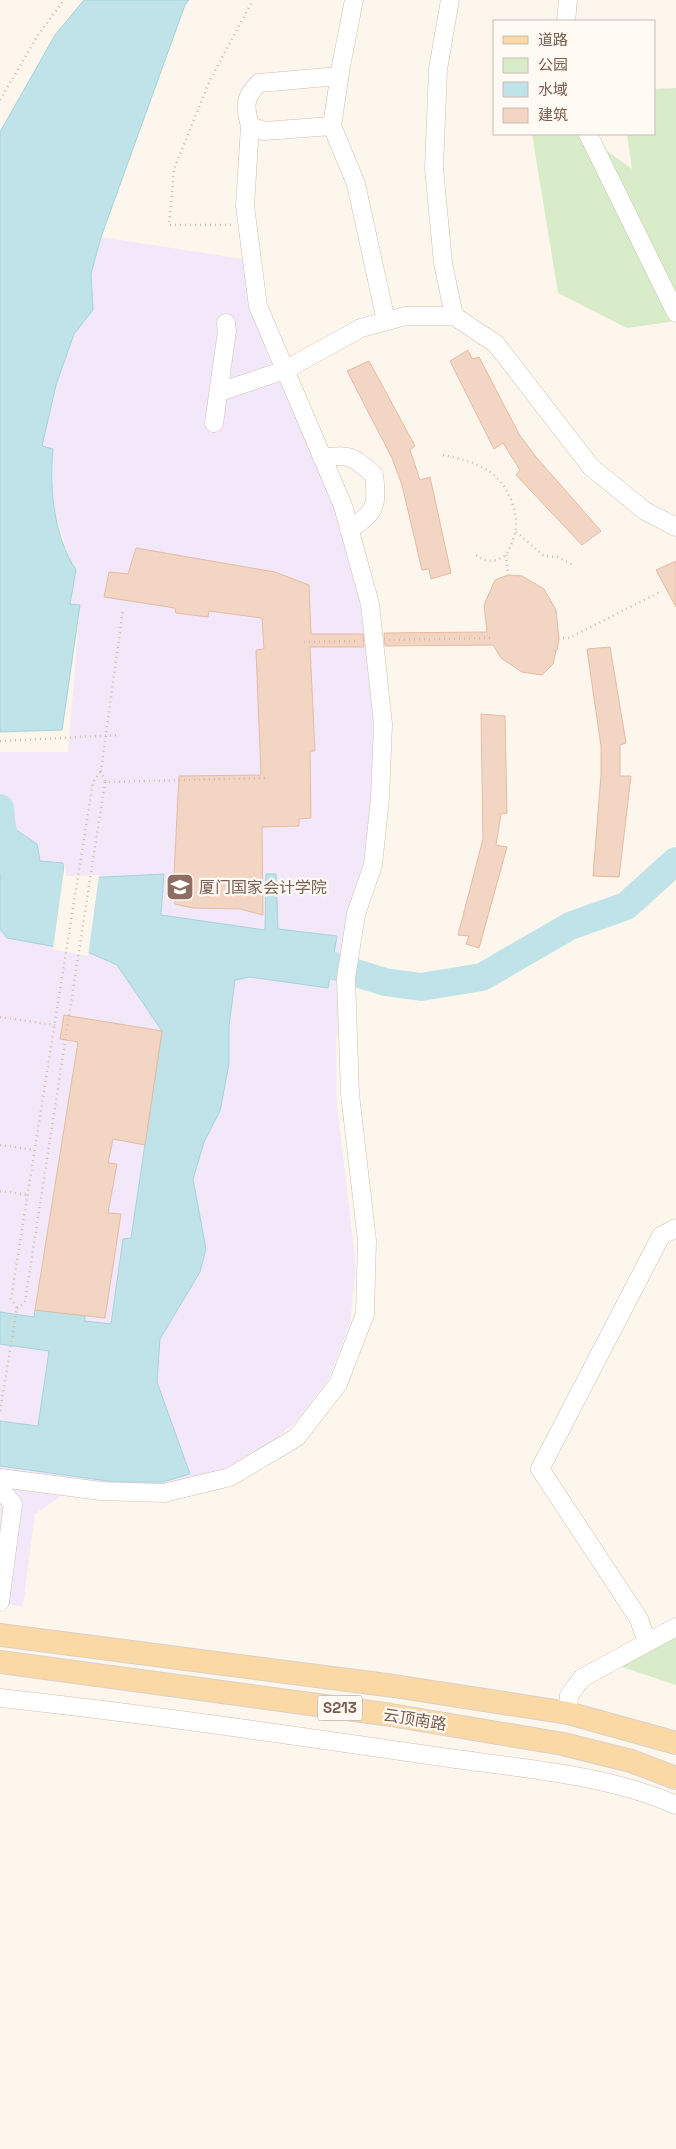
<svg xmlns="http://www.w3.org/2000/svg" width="676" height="2149" viewBox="0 0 676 2149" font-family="'Space Grotesk','Noto Sans SC',sans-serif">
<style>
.education{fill:#f3e8fa}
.green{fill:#d8ecc9}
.water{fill:#bfe3e8;stroke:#a5d3da}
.pier{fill:#fdf6ec}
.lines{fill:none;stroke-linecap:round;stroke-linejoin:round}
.river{stroke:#bfe3e8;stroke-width:28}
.building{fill:#f3d5c3;stroke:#e6bba3}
.minor-casing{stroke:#d1beb0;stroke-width:19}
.major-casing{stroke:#dad1cd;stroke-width:24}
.path{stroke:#d9b8a5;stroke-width:2.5;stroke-dasharray:1 4;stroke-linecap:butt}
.minor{stroke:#fff;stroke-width:18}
.major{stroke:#fbd9a5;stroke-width:22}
.labels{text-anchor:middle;stroke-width:4.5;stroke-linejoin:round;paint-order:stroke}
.shield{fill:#fffaf3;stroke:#a28b7f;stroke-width:1}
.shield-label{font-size:15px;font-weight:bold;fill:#7a5c4d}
.education-label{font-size:16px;fill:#785e54;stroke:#fffaf3;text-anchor:start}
.street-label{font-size:16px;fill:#7a5c4d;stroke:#fffaf3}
</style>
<rect width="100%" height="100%" fill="#fdf6ec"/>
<!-- education -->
<path class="education" d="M 101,237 L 243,259 L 251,306 L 268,356 L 288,396 L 338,507 L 369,622 L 375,710 L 376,772 L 369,841 L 350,933 L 341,993 L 336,1042 L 337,1105 L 356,1266 L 350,1324 L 328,1380 L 296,1422 L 257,1454 L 203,1478 L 156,1489 L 78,1484 L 35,1514 L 23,1606 L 0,1604 L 0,752 L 68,752 L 80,606 L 70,605 L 76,570 L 69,558 L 55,512 L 50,473 L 53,449 L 42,446 L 56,385 L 74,334 L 93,310 L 91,274 Z"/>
<!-- green -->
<path class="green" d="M 676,88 L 676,321 L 627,328 L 558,293 L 532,134 L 584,134 L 632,169 L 627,134 L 655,134 L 655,89 Z
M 676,1634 L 676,1685 L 622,1667 Z"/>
<!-- water -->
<path class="water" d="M 84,0 L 189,0 L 185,5 L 101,237 L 91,274 L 93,310 L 74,334 L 56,385 L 42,446 L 53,449 C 49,489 54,536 76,570 L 70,604 L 80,605 L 62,730 L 0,732 L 0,132 L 55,35 Z
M 12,827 L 37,844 L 40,861 L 63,863 L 64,879 L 164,874 L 161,915 L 265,930 L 266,874 L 276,874 L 278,929 L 337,936 L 328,988 L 250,977 L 235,980 L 229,1026 L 229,1064 L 220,1111 L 204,1142 L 193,1179 L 206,1249 L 200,1272 L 160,1339 L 157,1382 L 190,1474 L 163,1482 L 115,1482 L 0,1466 L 0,1421 L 38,1426 L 49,1351 L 0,1344 L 0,1312 L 34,1317 L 35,1310 L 85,1316 L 85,1321 L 111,1324 L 123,1239 L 131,1238 L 162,1031 L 117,965 L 90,953 L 7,938 L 0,929 L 0,833 Z"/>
<!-- pier -->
<path class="pier" d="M 65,862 L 66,876 L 99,875 L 88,956 L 53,949 Z"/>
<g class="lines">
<!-- river -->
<path class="river" d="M 0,808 L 2,828 L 13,868
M 294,956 L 331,965 L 385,982 L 421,987 L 482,977 L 570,926 L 626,906 L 676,861"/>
</g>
<!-- building -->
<path class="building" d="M 468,350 L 472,359 L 479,357 L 519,434 L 536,457 L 601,531 L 582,545 L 516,475 L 520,470 L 503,443 L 494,449 L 450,361 Z
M 369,361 L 415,446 L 410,450 L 420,480 L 430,477 L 451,573 L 431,579 L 429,569 L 422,570 L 402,485 L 392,458 L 347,371 Z
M 136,548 L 275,572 L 309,585 L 311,634 L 363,634 L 364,647 L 310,647 L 315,751 L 310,751 L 311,818 L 299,819 L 299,826 L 262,827 L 263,915 L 240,909 L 193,908 L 175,904 L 174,875 L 179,776 L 261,775 L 256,650 L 264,649 L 262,618 L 209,611 L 208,617 L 176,613 L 175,608 L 104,597 L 109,572 L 128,574 Z
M 676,561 L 676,607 L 656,570 Z
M 508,575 L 522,576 L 544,589 L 556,610 L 559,639 L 557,650 L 554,651 L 556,651 L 553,664 L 542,675 L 522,672 L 501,658 L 493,645 L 385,646 L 384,633 L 487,632 L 484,605 L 495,580 Z
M 610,647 L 626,743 L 620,745 L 620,776 L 631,776 L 619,877 L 593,876 L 601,775 L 601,746 L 587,649 Z
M 481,714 L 505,716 L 507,813 L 501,814 L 496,845 L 507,847 L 479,948 L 466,944 L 469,936 L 458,935 L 483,839 Z
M 64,1015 L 162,1031 L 145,1145 L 113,1139 L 108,1163 L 117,1164 L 108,1213 L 121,1214 L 105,1318 L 35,1310 L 78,1042 L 60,1039 Z"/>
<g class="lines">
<defs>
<path id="minor" d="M 450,0 L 438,69 L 434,168 L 443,263 L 454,316 L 496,344 L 591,467 L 645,511 L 676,527
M 566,21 L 568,0
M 250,126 C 245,107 243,98 259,83 L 339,76
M 332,126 L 356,184 L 386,321
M 588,134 L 676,313
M 219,392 L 285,370 L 361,328 L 406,316 L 454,316
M 214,423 L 227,331 L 226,323
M 322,458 C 351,453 353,457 374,475 C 378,508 375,512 349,530
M 0,1478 L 101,1491 L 164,1493 L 230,1477 L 297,1437 L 338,1384 L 365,1314 L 367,1241 L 350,1094 L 346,978 L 356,914 L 373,865 L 380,798 L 383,724 L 370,604 L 343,506 L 258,306 L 245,206 L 250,126 L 264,131 L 332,126 L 341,66 L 354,0
M 0,1489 L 13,1504 L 0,1602
M 647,1643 L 639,1619 L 540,1469 L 661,1236 L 676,1228
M 0,1698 C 146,1714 291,1735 435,1756 C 514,1768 603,1773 676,1805
M 568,1713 L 569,1695 L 582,1678 L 676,1627"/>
<path id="major" d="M 0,1635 L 394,1686 L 568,1713 L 676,1743
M 0,1662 L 391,1715 L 563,1744 L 631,1761 L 676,1778"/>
</defs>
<!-- minor casing -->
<use href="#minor" class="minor-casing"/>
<!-- major casing -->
<use href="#major" class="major-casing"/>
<!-- path -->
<path class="path" d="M 0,100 L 38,35 L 64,0
M 231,225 L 169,225 L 174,169 L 210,80 L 253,0
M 443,455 C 458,458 474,462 487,470 C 506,481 520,511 515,533 C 513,541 510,548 506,555 C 493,564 485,562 473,553
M 516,532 L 544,556 L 558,557 L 573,565
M 506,555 L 508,575
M 558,638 L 569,638 L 662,591
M 389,640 L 490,638
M 304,642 L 357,641
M 0,741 L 120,735
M 105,781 L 101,771 L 123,609
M 0,1017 L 55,1025
M 0,1145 L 35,1150
M 0,1191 L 28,1195
M 17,1308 L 25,1302 L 105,782 L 267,778
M 0,1411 L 17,1308 L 11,1299 L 93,782 L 101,771"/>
<!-- minor -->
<use href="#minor" class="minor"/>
<!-- major -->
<use href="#major" class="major"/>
</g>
<!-- icons -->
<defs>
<symbol id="university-square" viewBox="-11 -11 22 22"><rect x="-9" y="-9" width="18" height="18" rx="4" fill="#8d6e63" stroke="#fffaf3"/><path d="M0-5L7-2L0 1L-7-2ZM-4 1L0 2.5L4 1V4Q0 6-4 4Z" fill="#fff"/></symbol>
</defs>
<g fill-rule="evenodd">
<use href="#university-square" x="164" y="871" width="32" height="32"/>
</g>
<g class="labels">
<!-- shield labels -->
<rect class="shield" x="317.5" y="1695.5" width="45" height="25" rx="4"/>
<g class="shield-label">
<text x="340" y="1713">S213</text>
</g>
<!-- education labels -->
<g class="education-label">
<text x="199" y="893">厦门国家会计学院</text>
</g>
<!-- street labels -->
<g class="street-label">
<text transform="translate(415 1719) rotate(9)" y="6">云顶南路</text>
</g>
</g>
<!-- legend -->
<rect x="493" y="20" width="162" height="115" fill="#fffaf3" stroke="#cabbb1"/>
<rect x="503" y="36" width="25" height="8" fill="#fbd9a5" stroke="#cabbb1"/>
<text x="538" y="45" font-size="15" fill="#7a5c4d">道路</text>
<rect x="503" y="58" width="25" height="15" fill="#d8ecc9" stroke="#cabbb1"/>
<text x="538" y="70" font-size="15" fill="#7a5c4d">公园</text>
<rect x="503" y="82" width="25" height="15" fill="#bfe3e8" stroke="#cabbb1"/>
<text x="538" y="95" font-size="15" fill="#7a5c4d">水域</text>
<rect x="503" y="108" width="25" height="15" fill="#f3d5c3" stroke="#cabbb1"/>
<text x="538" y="120" font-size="15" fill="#7a5c4d">建筑</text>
</svg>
